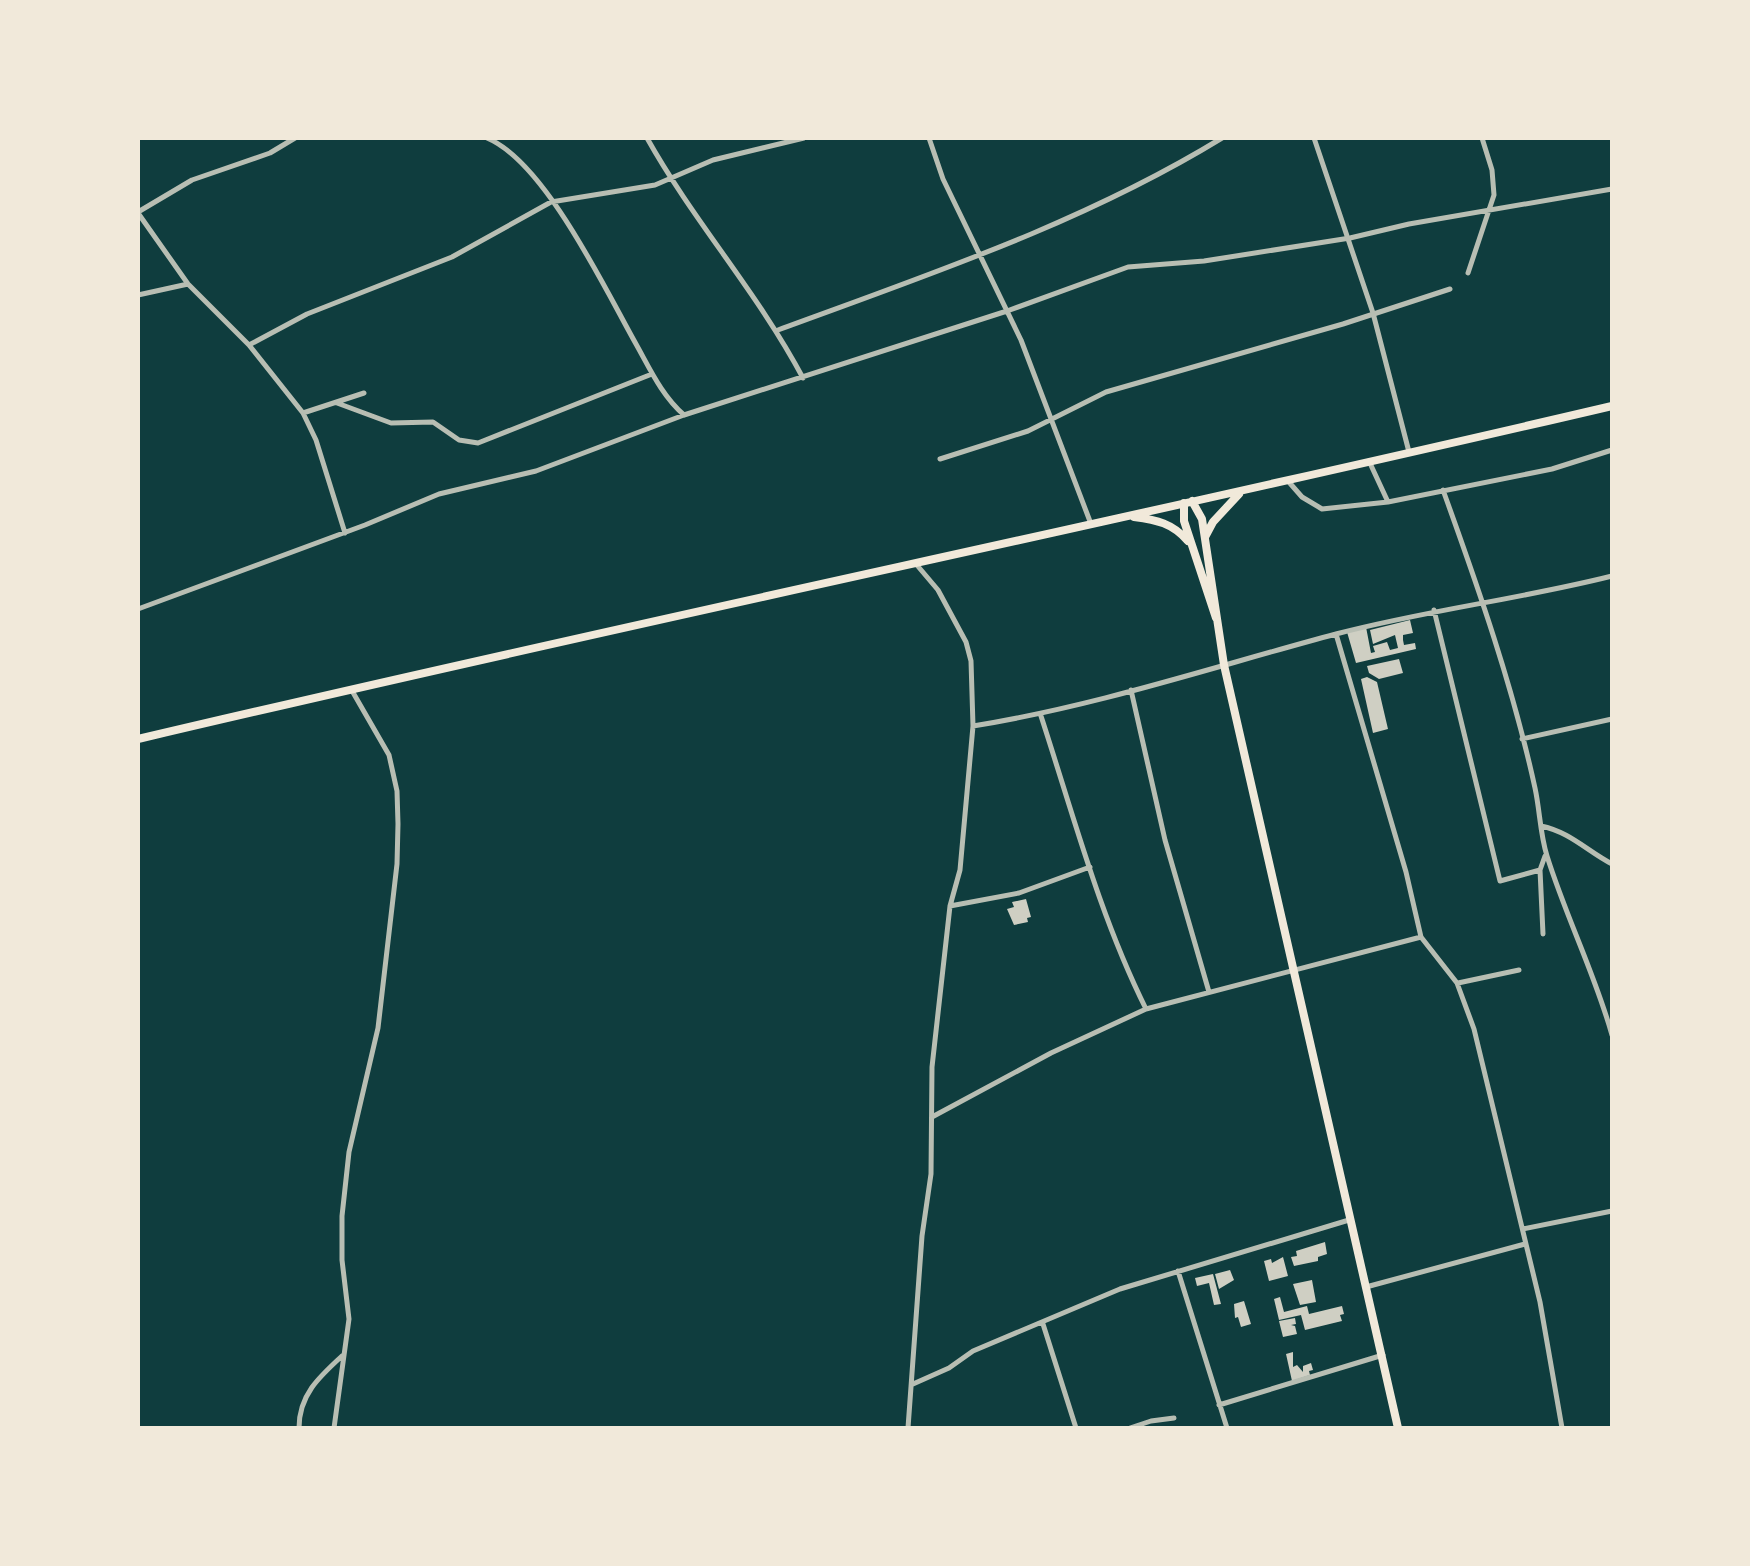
<svg xmlns="http://www.w3.org/2000/svg" width="1750" height="1566" viewBox="0 0 1750 1566" font-family="Inter,sans-serif">
<style>
.building{fill:#cfcfc3}
.lines{fill:none;stroke-linecap:round;stroke-linejoin:round}
.minor{stroke:#b8beb3;stroke-width:5}
.tertiary{stroke:#b8beb3;stroke-width:5}
.trunk{stroke:#f1e9da;stroke-width:8}
</style>
<rect width="100%" height="100%" fill="#0f3d3e"/>
<!-- building -->
<path class="building" d="M 1410,620 L 1413,633 L 1403,635 L 1403,640 L 1404,645 L 1415,643 L 1416,649 L 1356,663 L 1347,632 L 1366,627 L 1371,653 L 1375,652 L 1373,646 L 1387,642 L 1390,650 L 1398,648 L 1395,635 L 1373,644 L 1370,630 Z
M 1399,659 L 1403,673 L 1379,679 L 1369,673 L 1367,666 Z
M 1367,677 L 1377,682 L 1388,729 L 1373,733 L 1361,679 Z
M 1026,899 L 1031,917 L 1027,918 L 1028,922 L 1014,925 L 1007,909 L 1014,907 L 1012,902 Z
M 1325,1242 L 1327,1254 L 1318,1257 L 1318,1261 L 1294,1266 L 1291,1257 L 1297,1256 L 1296,1251 Z
M 1283,1257 L 1288,1276 L 1269,1281 L 1264,1261 L 1271,1259 L 1272,1263 Z
M 1230,1270 L 1234,1280 L 1219,1289 L 1215,1274 Z
M 1213,1274 L 1221,1304 L 1214,1305 L 1209,1283 L 1197,1286 L 1195,1278 Z
M 1312,1280 L 1316,1302 L 1300,1305 L 1293,1284 Z
M 1280,1297 L 1284,1312 L 1307,1306 L 1309,1314 L 1342,1306 L 1344,1314 L 1340,1315 L 1342,1321 L 1305,1330 L 1301,1315 L 1279,1320 L 1274,1299 Z
M 1244,1301 L 1251,1324 L 1241,1327 L 1238,1317 L 1235,1318 L 1234,1304 Z
M 1295,1318 L 1296,1324 L 1291,1325 L 1295,1326 L 1297,1334 L 1283,1337 L 1279,1321 Z
M 1293,1352 L 1293,1367 L 1297,1365 L 1303,1372 L 1303,1366 L 1311,1363 L 1313,1370 L 1309,1371 L 1310,1375 L 1292,1381 L 1286,1354 Z"/>
<g class="lines">
<!-- minor -->
<path class="minor" d="M 487,138 C 545,162 605,289 636,344 C 650,369 662,396 684,415
M 647,138 C 694,222 758,293 803,378
M 929,138 L 943,179 L 1021,340 L 1091,524
M 138,212 L 192,180 L 270,153 L 295,138
M 138,213 L 188,284 L 249,345 L 303,413 L 316,440 L 345,533
M 1468,273 L 1494,195 L 1492,170 L 1482,138
M 138,295 L 188,284
M 778,330 C 930,274 1083,223 1222,138
M 249,345 L 307,314 L 452,257 L 551,202 L 655,185 L 713,160 L 804,138
M 337,403 L 391,423 L 433,422 L 459,440 L 478,443 L 652,374
M 303,413 L 364,393
M 940,459 L 1028,431 L 1106,392 L 1343,324 L 1450,289
M 1369,461 L 1388,502
M 1288,481 L 1302,497 L 1322,509 L 1388,502 L 1552,469 L 1612,450
M 1443,490 C 1478,587 1513,687 1535,788 C 1540,811 1540,834 1547,856 C 1566,917 1595,974 1612,1035
M 138,609 L 365,525 L 439,494 L 536,471 L 684,415 L 1007,311 L 1128,267 L 1204,261 L 1350,238 L 1409,224 L 1612,189
M 1434,610 L 1500,881 L 1540,870
M 1131,690 L 1165,840 L 1209,992
M 1041,716 C 1073,814 1100,917 1146,1009
M 973,726 C 1097,706 1216,666 1336,634 C 1427,610 1521,599 1612,576
M 1522,739 L 1612,719
M 1541,826 C 1570,832 1587,851 1612,864
M 950,906 L 1019,893 L 1090,867
M 1543,934 L 1540,870 L 1545,856
M 1421,937 L 1457,983 L 1474,1029 L 1540,1302 L 1562,1428
M 1458,983 L 1519,970
M 932,1117 L 1051,1053 L 1146,1009 L 1421,937 L 1406,872 L 1336,634
M 1523,1229 L 1612,1211
M 1178,1271 L 1227,1428
M 1366,1287 L 1525,1244
M 1043,1324 L 1076,1428
M 913,1384 L 949,1368 L 973,1351 L 1120,1289 L 1349,1220
M 1219,1405 L 1383,1355
M 299,1428 C 299,1395 319,1377 342,1356
M 334,1428 L 349,1319 L 342,1260 L 342,1216 L 349,1152 L 378,1028 L 397,864 L 398,824 L 397,791 L 389,755 L 351,689
M 908,1428 L 922,1236 L 931,1174 L 932,1067 L 950,906 L 960,870 L 973,726 L 971,661 L 966,642 L 938,590 L 916,564
M 1130,1428 L 1151,1421 L 1174,1418"/>
<!-- tertiary -->
<path class="tertiary" d="M 1314,138 L 1373,313 L 1409,452"/>
<!-- trunk -->
<path class="trunk" d="M 1192,501 L 1202,519 L 1224,665 L 1398,1428
M 1184,503 L 1184,521 L 1216,618
M 1134,517 C 1157,520 1172,523 1188,541
M 1205,537 L 1213,522 L 1239,494
M 138,739 C 628,623 1122,521 1612,406"/>
</g>
<!-- border -->
<rect width="1750" height="1566" fill="none" stroke="#f1e9da" stroke-width="280"/>
</svg>
